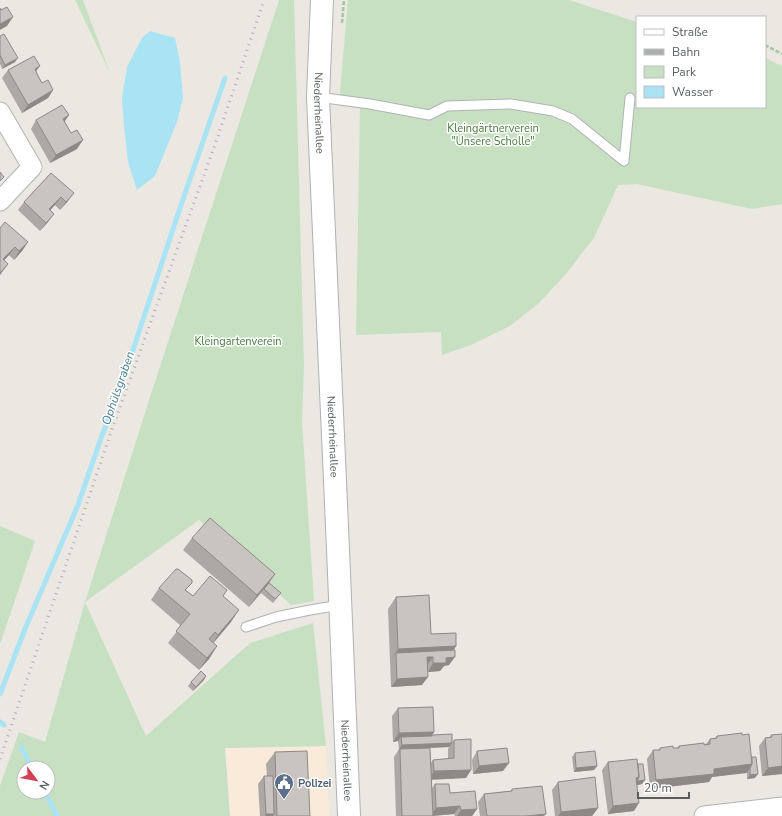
<svg xmlns="http://www.w3.org/2000/svg" width="782" height="816" viewBox="0 0 782 816" font-family="'Nunito Sans',sans-serif">
<style>
.commercial{fill:#f9ead9}
.green{fill:#c7e0c1;fill-rule:evenodd}
.water{fill:#a9e3f4}
.lines{fill:none;stroke-linecap:round;stroke-linejoin:round}
.stream{stroke:#a9e3f4;stroke-width:5}
.lane-casing{stroke:#afb3b5;stroke-width:11}
.street-casing{stroke:#afb3b5;stroke-width:21}
.secondary-casing{stroke:#aeb2b5;stroke-width:24}
.path{stroke:#9fc7a1;stroke-width:2.5;stroke-dasharray:4 2;stroke-linecap:butt}
.lane{stroke:#fff;stroke-width:9}
.street{stroke:#fff;stroke-width:19}
.secondary{stroke:#fff;stroke-width:22}
.rail{stroke:#aeafaf;stroke-width:3;stroke-dasharray:1 5;stroke-linecap:butt}
.wall{fill:#aca9a5;fill-rule:evenodd}
.shaded-wall{fill:#8c8986}
.building{fill:#c8c4c0;stroke:#8c8986}
.labels{text-anchor:middle;stroke-width:3;stroke-linejoin:round;paint-order:stroke}
.street-label{font-size:11px;fill:#5a5e60;stroke:#fff}
.park-label{font-size:11px;fill:#487b3e;stroke:#fff}
.service-label{font-size:11px;font-weight:bold;fill:#4e5e75;stroke:#fff;text-anchor:start}
.water-label{font-size:12px;font-style:italic;fill:#437b93;stroke:#fff}
</style>
<rect width="100%" height="100%" fill="#ebe7e1"/>
<!-- commercial -->
<path class="commercial" d="M 326,746 L 329,816 L 230,816 L 225,748 Z"/>
<!-- green -->
<path class="green" d="M 75,0 L 83,0 L 110,73 Z
M 279,0 L 294,0 L 304,366 L 302,422 L 314,601 L 291,605 L 199,520 L 85,602 L 146,736 L 250,643 L 313,623 L 326,746 L 225,748 L 230,816 L 0,816 L 0,786 L 19,732 L 45,742 L 85,602 L 152,391 ZM 24,768 L 48,768 L 48,792 L 24,792 Z
M 348,0 L 569,0 L 637,22 L 637,107 L 765,107 L 765,58 L 782,66 L 782,204 L 752,209 L 637,184 L 618,185 L 594,238 L 565,275 L 539,303 L 510,326 L 471,345 L 442,355 L 441,332 L 356,335 L 360,108 L 340,106 L 340,92 Z
M 0,526 L 35,541 L 0,644 Z"/>
<!-- water -->
<path class="water" d="M 150,31 L 175,38 L 180,62 L 183,98 L 177,122 L 155,176 L 137,190 L 128,162 L 124,126 L 122,98 L 127,67 L 142,38 Z"/>
<g class="lines">
<!-- stream -->
<path class="stream" d="M 0,694 L 25,629 L 78,505 L 101,438 L 120,389 L 181,205 L 225,78
M 0,722 L 4,725
M 21,747 L 32,768
M 45,792 L 57,816"/>
<defs>
<path id="lane" d="M 318,97 L 370,104 L 429,115 L 447,106 L 511,104 L 553,111 L 572,119 L 624,161 L 630,98
M 246,627 L 276,617 L 310,610 L 340,605"/>
<path id="street" d="M 0,112 L 32,167 L 0,201
M 704,816 L 782,807"/>
<g id="secondary">
<path id="s1" d="M 322,0 L 318,97 L 338,549 L 349,816"/>
</g>
</defs>
<!-- lane casing -->
<use href="#lane" class="lane-casing"/>
<!-- street casing -->
<use href="#street" class="street-casing"/>
<!-- secondary casing -->
<use href="#secondary" class="secondary-casing"/>
<!-- path -->
<path class="path" d="M 342,23 L 344,0
M 765,45 L 782,54"/>
<!-- lane -->
<use href="#lane" class="lane"/>
<!-- street -->
<use href="#street" class="street"/>
<!-- secondary -->
<use href="#secondary" class="secondary"/>
<!-- rail -->
<path class="rail" d="M 0,759 L 111,432 L 217,139 L 264,0"/>
</g>
<!-- wall -->
<path class="wall" d="M 0,36 L 15,62 L 2,69 L 0,64 Z
M 8,70 L 36,71 L 42,83 L 53,90 L 48,98 L 22,113 L 2,78 Z
M 69,115 L 64,121 L 77,149 L 50,163 L 31,129 L 36,120 Z
M 51,173 L 68,201 L 60,210 L 55,205 L 50,210 L 48,222 L 40,231 L 18,210 L 24,202 Z
M 0,228 L 28,242 L 22,251 L 14,260 L 9,255 L 4,260 L 8,264 L 0,275 Z
M 192,538 L 275,574 L 268,585 L 281,593 L 273,603 L 261,593 L 262,592 L 249,607 L 183,550 Z
M 159,588 L 186,590 L 193,596 L 227,590 L 223,596 L 231,622 L 213,643 L 217,646 L 209,659 L 199,670 L 168,643 L 181,626 L 151,600 Z
M 396,597 L 431,634 L 456,646 L 454,650 L 449,665 L 444,666 L 440,671 L 428,672 L 422,685 L 391,687 L 388,609 Z
M 204,680 L 193,691 L 188,686 L 191,682 Z
M 398,708 L 434,732 L 432,735 L 452,743 L 454,740 L 471,770 L 466,778 L 431,779 L 432,788 L 435,784 L 477,809 L 472,816 L 455,816 L 454,814 L 433,816 L 396,816 L 394,757 L 399,749 L 398,741 L 393,742 L 392,716 ZM 449,747 L 448,749 L 448,759 L 433,760 L 431,763 L 430,748 Z
M 742,735 L 752,757 L 755,778 L 747,779 L 747,772 L 712,777 L 709,782 L 650,789 L 647,759 L 653,750 L 658,750 L 660,748 L 677,748 L 679,746 L 706,744 L 710,739 L 715,738 L 717,736 Z
M 771,735 L 782,774 L 762,776 L 759,746 L 765,738 L 770,737 Z
M 477,751 L 503,771 L 473,774 L 472,760 Z
M 275,752 L 310,816 L 260,816 L 258,784 L 264,776 L 267,776 L 266,764 Z
M 575,753 L 597,766 L 594,770 L 574,772 L 572,757 Z
M 608,762 L 638,764 L 642,784 L 637,785 L 634,811 L 608,814 L 602,770 Z
M 558,782 L 598,808 L 592,816 L 555,816 L 552,790 Z
M 512,789 L 544,816 L 480,816 L 478,802 L 484,794 L 511,791 Z"/>
<!-- shaded-wall -->
<path class="shaded-wall" d="M 13,17 L 7,26 L 0,30 L 0,24 Z
M 18,58 L 15,62 L 2,69 L 5,65 Z
M 40,66 L 34,74 L 35,69 Z
M 53,90 L 48,98 L 22,113 L 28,105 Z
M 69,115 L 63,124 L 63,119 Z
M 83,140 L 77,149 L 50,163 L 56,155 Z
M 74,193 L 68,201 L 60,210 L 66,202 Z
M 61,197 L 55,205 L 43,218 L 49,209 Z
M 54,214 L 48,222 L 40,231 L 46,223 Z
M 28,242 L 22,251 L 14,260 L 19,251 Z
M 15,247 L 9,255 L 0,265 L 3,259 Z
M 8,264 L 2,272 L 0,275 L 0,273 Z
M 275,574 L 266,586 L 249,607 L 257,595 Z
M 239,610 L 231,622 L 210,647 L 218,635 Z
M 217,646 L 209,659 L 199,670 L 207,658 Z
M 456,646 L 448,658 L 455,657 L 449,665 L 444,666 L 440,671 L 428,672 L 433,663 L 433,657 L 427,665 L 396,653 L 390,661 L 398,649 Z
M 206,676 L 204,680 L 193,691 L 196,687 Z
M 428,677 L 422,685 L 391,687 L 397,679 Z
M 434,732 L 429,740 L 401,737 L 398,741 L 393,742 L 399,733 Z
M 452,743 L 449,747 L 399,749 L 402,745 Z
M 509,763 L 503,771 L 473,774 L 479,766 Z
M 752,764 L 747,773 L 712,777 L 709,782 L 650,789 L 656,780 L 714,769 Z
M 597,766 L 594,770 L 574,772 L 576,768 Z
M 782,766 L 782,774 L 762,776 L 768,768 Z
M 471,770 L 466,778 L 428,780 L 434,771 Z
M 758,774 L 755,778 L 747,779 L 750,775 Z
M 639,777 L 645,780 L 642,784 L 634,786 L 636,778 Z
M 639,803 L 634,811 L 608,814 L 613,806 Z
M 460,806 L 454,814 L 430,816 L 436,808 Z
M 598,808 L 592,816 L 558,816 L 561,812 Z
M 477,809 L 472,816 L 457,816 L 461,810 Z
M 266,814 L 274,814 L 273,816 L 265,816 Z
M 546,814 L 544,816 L 526,816 Z"/>
<!-- building -->
<path class="building" d="M 7,7 L 13,17 L 0,24 L 0,8 L 1,10 Z
M 4,34 L 18,58 L 5,65 L 0,55 L 0,36 Z
M 34,56 L 40,66 L 35,69 L 38,76 L 42,83 L 48,80 L 53,90 L 28,105 L 8,70 Z
M 62,105 L 69,115 L 63,119 L 71,133 L 77,130 L 83,140 L 56,155 L 36,120 Z
M 0,172 L 4,177 L 0,181 Z
M 51,173 L 74,193 L 66,202 L 61,197 L 49,209 L 54,214 L 46,223 L 24,202 Z
M 5,222 L 28,242 L 19,251 L 15,247 L 3,259 L 8,264 L 0,273 L 0,228 Z
M 210,518 L 275,574 L 257,595 L 192,538 Z
M 176,569 L 178,569 L 192,580 L 192,583 L 185,590 L 193,596 L 210,576 L 227,590 L 223,596 L 239,610 L 218,635 L 215,632 L 209,639 L 217,646 L 207,658 L 176,631 L 190,614 L 159,588 Z
M 269,583 L 281,593 L 275,599 L 264,589 Z
M 429,595 L 431,634 L 456,633 L 456,646 L 398,649 L 396,597 Z
M 455,650 L 455,657 L 446,658 L 446,663 L 433,663 L 433,657 L 427,657 L 428,677 L 397,679 L 396,653 Z
M 201,671 L 206,676 L 196,687 L 191,682 Z
M 433,707 L 434,732 L 399,733 L 398,708 Z
M 742,733 L 742,735 L 749,734 L 752,764 L 714,769 L 714,774 L 656,780 L 653,750 L 660,750 L 660,748 L 673,746 L 673,748 L 679,748 L 679,746 L 704,743 L 704,745 L 710,744 L 710,739 L 717,738 L 717,736 Z
M 452,734 L 452,743 L 402,745 L 401,737 L 432,736 L 432,735 Z
M 782,734 L 782,766 L 768,768 L 765,738 L 772,737 L 771,735 Z
M 471,739 L 471,770 L 434,771 L 433,760 L 454,758 L 454,740 Z
M 430,748 L 433,816 L 402,816 L 400,749 Z
M 507,748 L 509,763 L 479,766 L 477,751 Z
M 307,751 L 310,816 L 277,816 L 275,752 Z
M 595,751 L 597,766 L 576,768 L 575,753 Z
M 752,757 L 756,757 L 758,774 L 750,775 L 750,768 L 752,764 Z
M 637,759 L 639,777 L 636,778 L 639,803 L 613,806 L 608,762 Z
M 638,764 L 643,764 L 645,780 L 637,781 L 639,777 Z
M 264,776 L 273,776 L 274,814 L 266,814 Z
M 595,777 L 598,808 L 561,812 L 558,782 Z
M 435,784 L 449,784 L 450,793 L 475,791 L 477,809 L 461,810 L 460,806 L 436,808 Z
M 542,786 L 546,814 L 526,816 L 487,816 L 484,794 L 512,791 L 512,789 Z"/>
<!-- icons -->
<defs>
<symbol id="civic-pin" viewBox="-11 -11 22 30"><path d="M0 17L-7.5 6A9.5 9.5 0 1 1 7.5 6Z" fill="#5c6f8a" stroke="#fff"/><path d="M-.6-6.5H3V-4.5H.6V-3L4-1V1h2V6H-6V1h2V-1L-.6-3ZM-1.2 2.5V6h2.4V2.5Z" fill="#fff"/></symbol>
</defs>
<g fill-rule="evenodd">
<use href="#civic-pin" x="273" y="772" width="22" height="30"/>
</g>
<g class="labels">
<!-- street labels -->
<g class="street-label">
<text dy="4" stroke="none"><textPath href="#s1" startOffset="113">Niederrheinallee</textPath></text>
<text dy="4" stroke="none"><textPath href="#s1" startOffset="437">Niederrheinallee</textPath></text>
<text dy="4" stroke="none"><textPath href="#s1" startOffset="761">Niederrheinallee</textPath></text>
</g>
<!-- park labels -->
<g class="park-label">
<text x="493" y="132">Kleingärtnerverein<tspan x="493" dy="13">"Unsere Scholle"</tspan></text>
<text x="238" y="345">Kleingartenverein</text>
</g>
<!-- service labels -->
<g class="service-label">
<text x="298" y="787">Polizei</text>
</g>
<!-- water labels -->
<g class="water-label">
<text transform="translate(118 388) rotate(-71)" y="4">Ophülsgraben</text>
</g>
</g>
<!-- legend -->
<rect x="636" y="16" width="130" height="92" fill="#ffffff" stroke="#bdbfbf"/>
<rect x="644" y="29" width="20" height="6" fill="#ffffff" stroke="#bdbfbf"/>
<text x="672" y="36" font-size="12" fill="#5a5e60">Straße</text>
<rect x="644" y="49" width="20" height="6" fill="#aeafaf" stroke="#bdbfbf"/>
<text x="672" y="56" font-size="12" fill="#5a5e60">Bahn</text>
<rect x="644" y="66" width="20" height="12" fill="#c7e0c1" stroke="#bdbfbf"/>
<text x="672" y="76" font-size="12" fill="#5a5e60">Park</text>
<rect x="644" y="86" width="20" height="12" fill="#a9e3f4" stroke="#bdbfbf"/>
<text x="672" y="96" font-size="12" fill="#5a5e60">Wasser</text>
<!-- north arrow -->
<g transform="translate(36 780) rotate(122)"><circle r="19" fill="#ffffff" stroke="#bdbfbf"/>
<path d="M0-3L7 15L0 10L-7 15Z" fill="#d24055"/>
<text y="-6" font-size="11" font-weight="bold" text-anchor="middle" fill="#5a5e60">N</text>
</g>
<!-- scale -->
<path d="M638 792v6h51v-6" fill="none" stroke="#5a5e60" stroke-width="2"/>
<text x="644" y="792" font-size="12" fill="#5a5e60" stroke="#ffffff" stroke-width="3" paint-order="stroke">20 m</text>
</svg>
